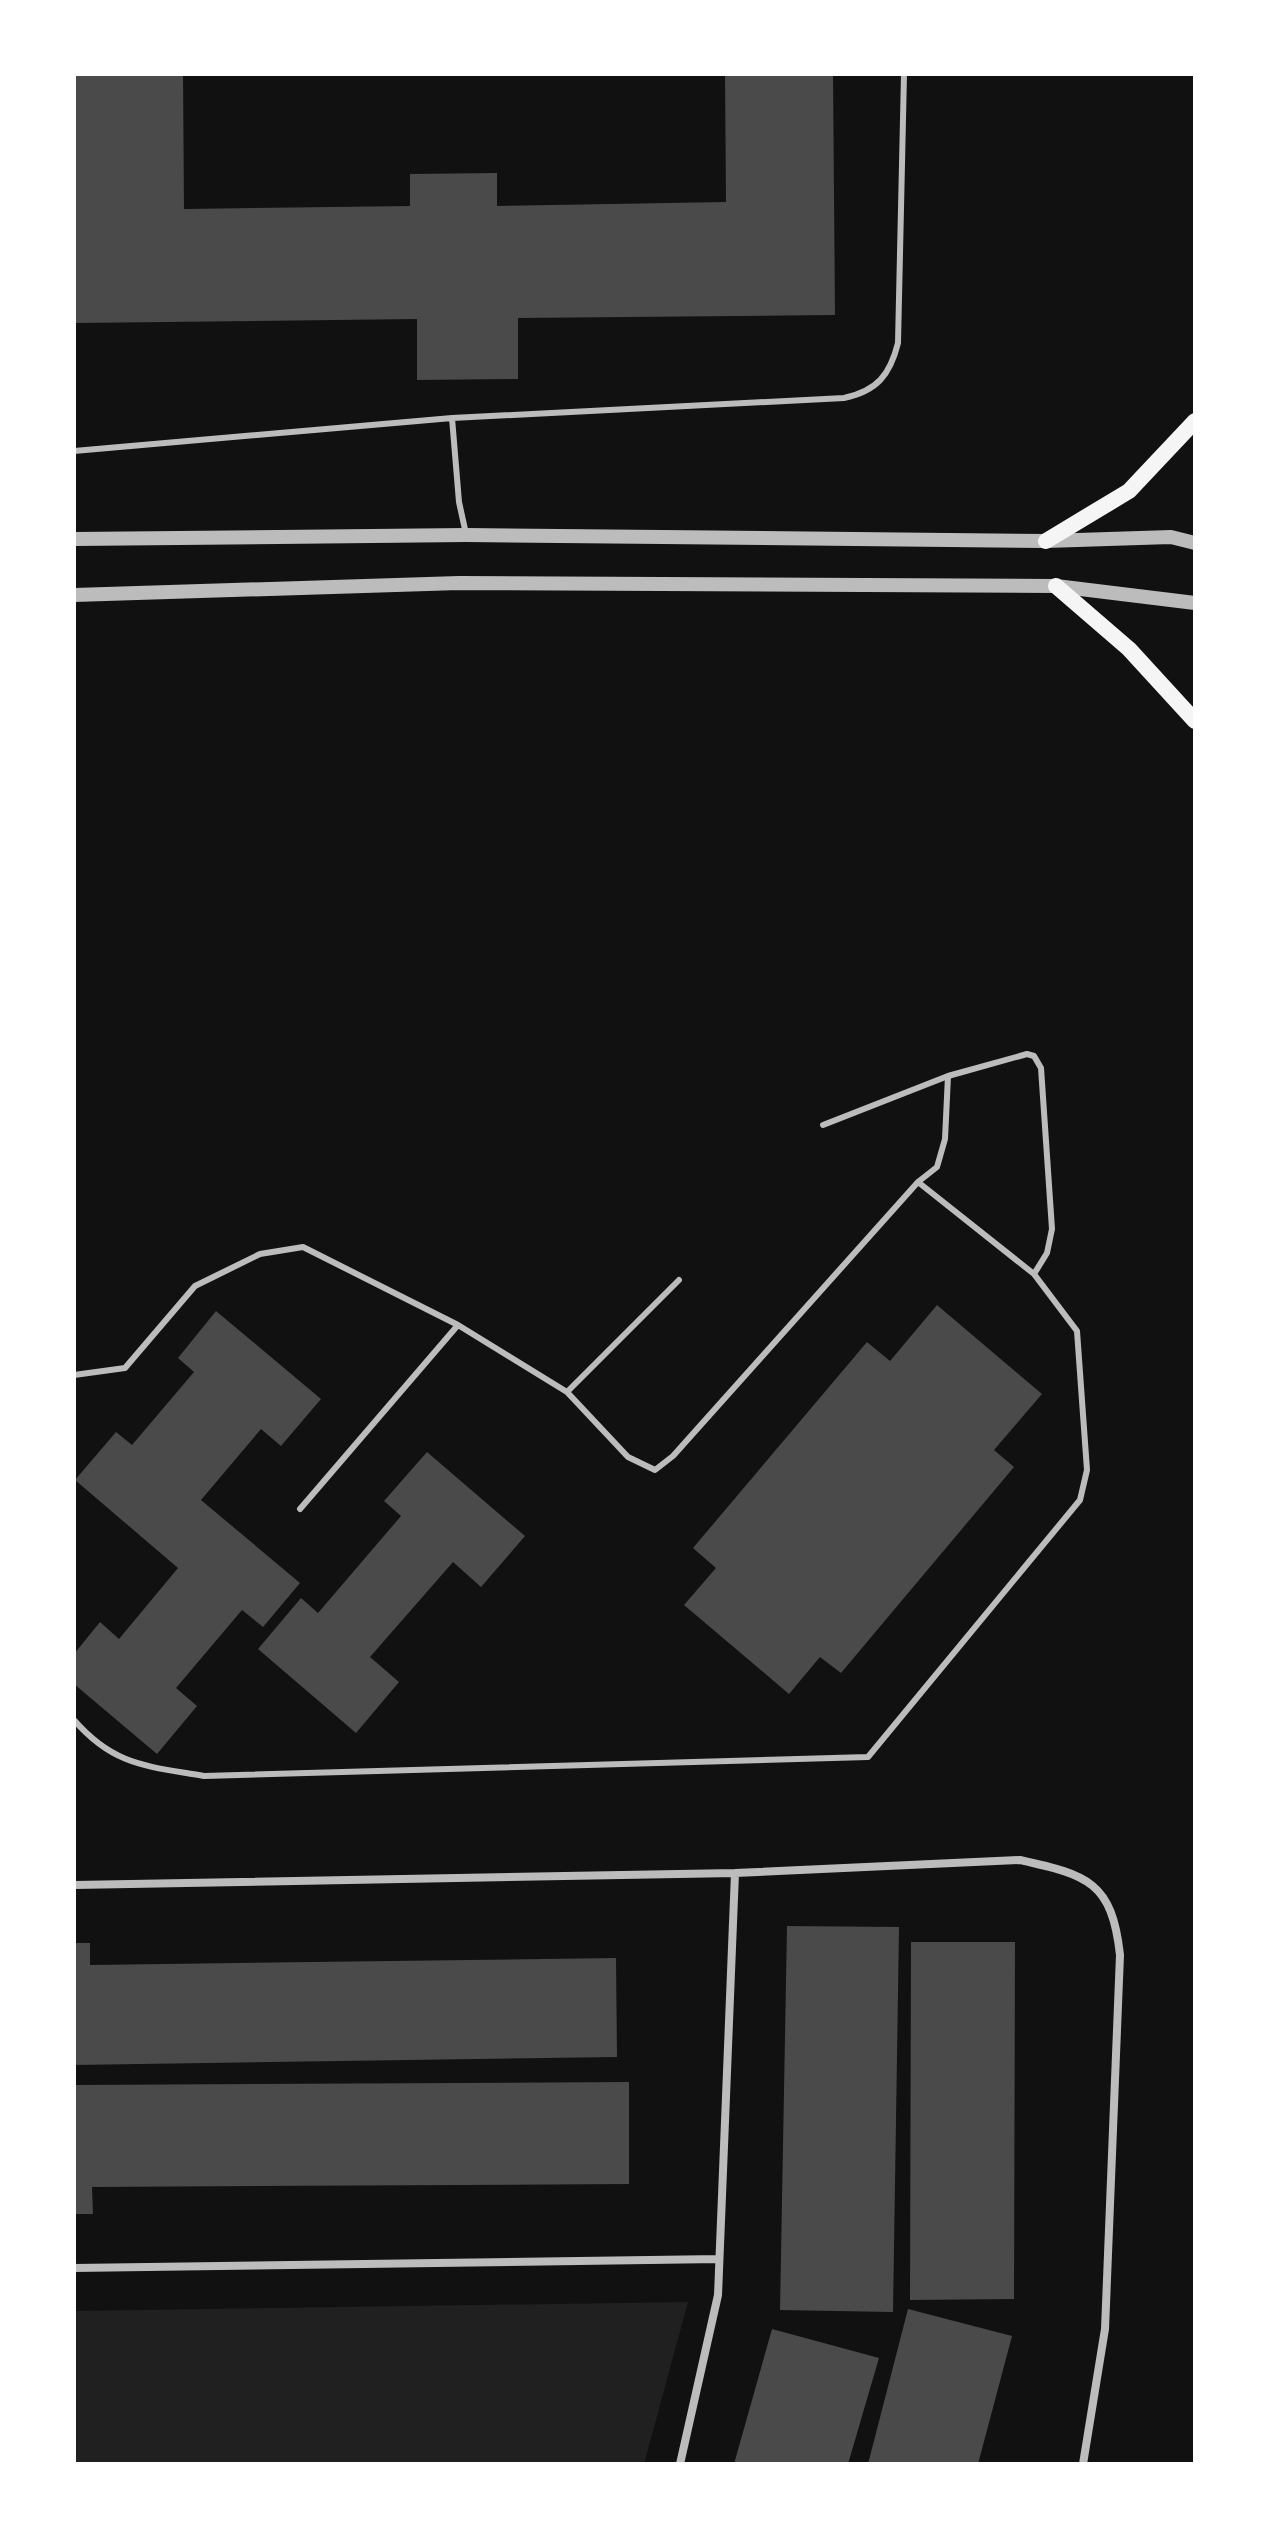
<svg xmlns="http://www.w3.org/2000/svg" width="1269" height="2538" viewBox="0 0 1269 2538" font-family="'Noto Serif',serif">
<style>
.green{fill:#202020}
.building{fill:#4a4a4a}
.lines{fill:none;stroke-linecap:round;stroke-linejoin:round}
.service{stroke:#bcbcbc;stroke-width:6}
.minor{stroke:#bcbcbc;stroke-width:8}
.tertiary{stroke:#bcbcbc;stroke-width:14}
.secondary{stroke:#f5f5f5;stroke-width:16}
</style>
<rect width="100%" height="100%" fill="#111"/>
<!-- green -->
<path class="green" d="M 688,2302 L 644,2464 L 74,2464 L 74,2311 Z"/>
<!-- building -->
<path class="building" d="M 75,74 L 183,74 L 184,209 L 410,206 L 410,174 L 497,173 L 497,206 L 726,202 L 725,74 L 833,74 L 835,315 L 518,318 L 518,379 L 417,380 L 417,319 L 76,323 Z
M 937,1305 L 1042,1394 L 994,1450 L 1014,1467 L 841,1673 L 820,1657 L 789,1694 L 684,1605 L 716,1568 L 693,1548 L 867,1342 L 890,1361 Z
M 216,1311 L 321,1399 L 281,1446 L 261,1429 L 201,1500 L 300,1583 L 263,1627 L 242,1610 L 176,1688 L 197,1706 L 157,1754 L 74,1684 L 74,1654 L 100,1622 L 119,1639 L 178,1568 L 75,1480 L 116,1432 L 132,1445 L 194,1372 L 178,1358 Z
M 427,1452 L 525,1536 L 481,1587 L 453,1562 L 370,1657 L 399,1682 L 356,1733 L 258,1649 L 301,1598 L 318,1613 L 401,1516 L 384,1501 Z
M 787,1926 L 899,1927 L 893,2312 L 780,2310 Z
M 911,1942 L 1015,1942 L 1014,2299 L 910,2300 Z
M 74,1943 L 90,1943 L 90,1965 L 616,1958 L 617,2057 L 74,2065 Z
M 629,2082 L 629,2184 L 92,2187 L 93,2214 L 74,2214 L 74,2085 Z
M 908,2309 L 1012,2336 L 978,2464 L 868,2464 Z
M 772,2329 L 879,2358 L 848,2464 L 734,2464 Z"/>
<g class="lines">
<!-- service -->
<path class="service" d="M 452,418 L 459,502 L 466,534
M 74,451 L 452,418 L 844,398 C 877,391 890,375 898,343 L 904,74
M 948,1076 L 1027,1054 L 1034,1056 L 1041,1068 L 1052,1229 L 1047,1253 L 1034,1274
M 74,1375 L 125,1368 L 195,1286 L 260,1254 L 303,1247 L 458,1325 L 567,1392 L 628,1457 L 655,1470 L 673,1456 L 918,1182 L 937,1167 L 945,1139 L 948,1076 L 823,1125
M 567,1392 L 679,1280
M 300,1509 L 458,1325
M 74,1720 C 114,1766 147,1766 204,1776 L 868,1757 L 1080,1500 L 1087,1470 L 1077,1331 L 1034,1274 L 918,1182"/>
<!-- minor -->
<path class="minor" d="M 74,1885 L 735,1873 L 1020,1860 C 1088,1875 1112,1882 1120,1955 L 1105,2329 L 1083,2464
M 74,2268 L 719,2259
M 680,2464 L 718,2295 L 735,1873"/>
<!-- tertiary -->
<path class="tertiary" d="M 74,539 L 466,535 L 1046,541 L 1171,537 L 1195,543
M 74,595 L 459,583 L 1056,586 L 1195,603"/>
<!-- secondary -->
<path class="secondary" d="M 1046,541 L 1129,491 L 1195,421
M 1056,586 L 1129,649 L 1195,721"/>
</g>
<!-- border -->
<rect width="1269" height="2538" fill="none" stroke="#ffffff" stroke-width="152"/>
</svg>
